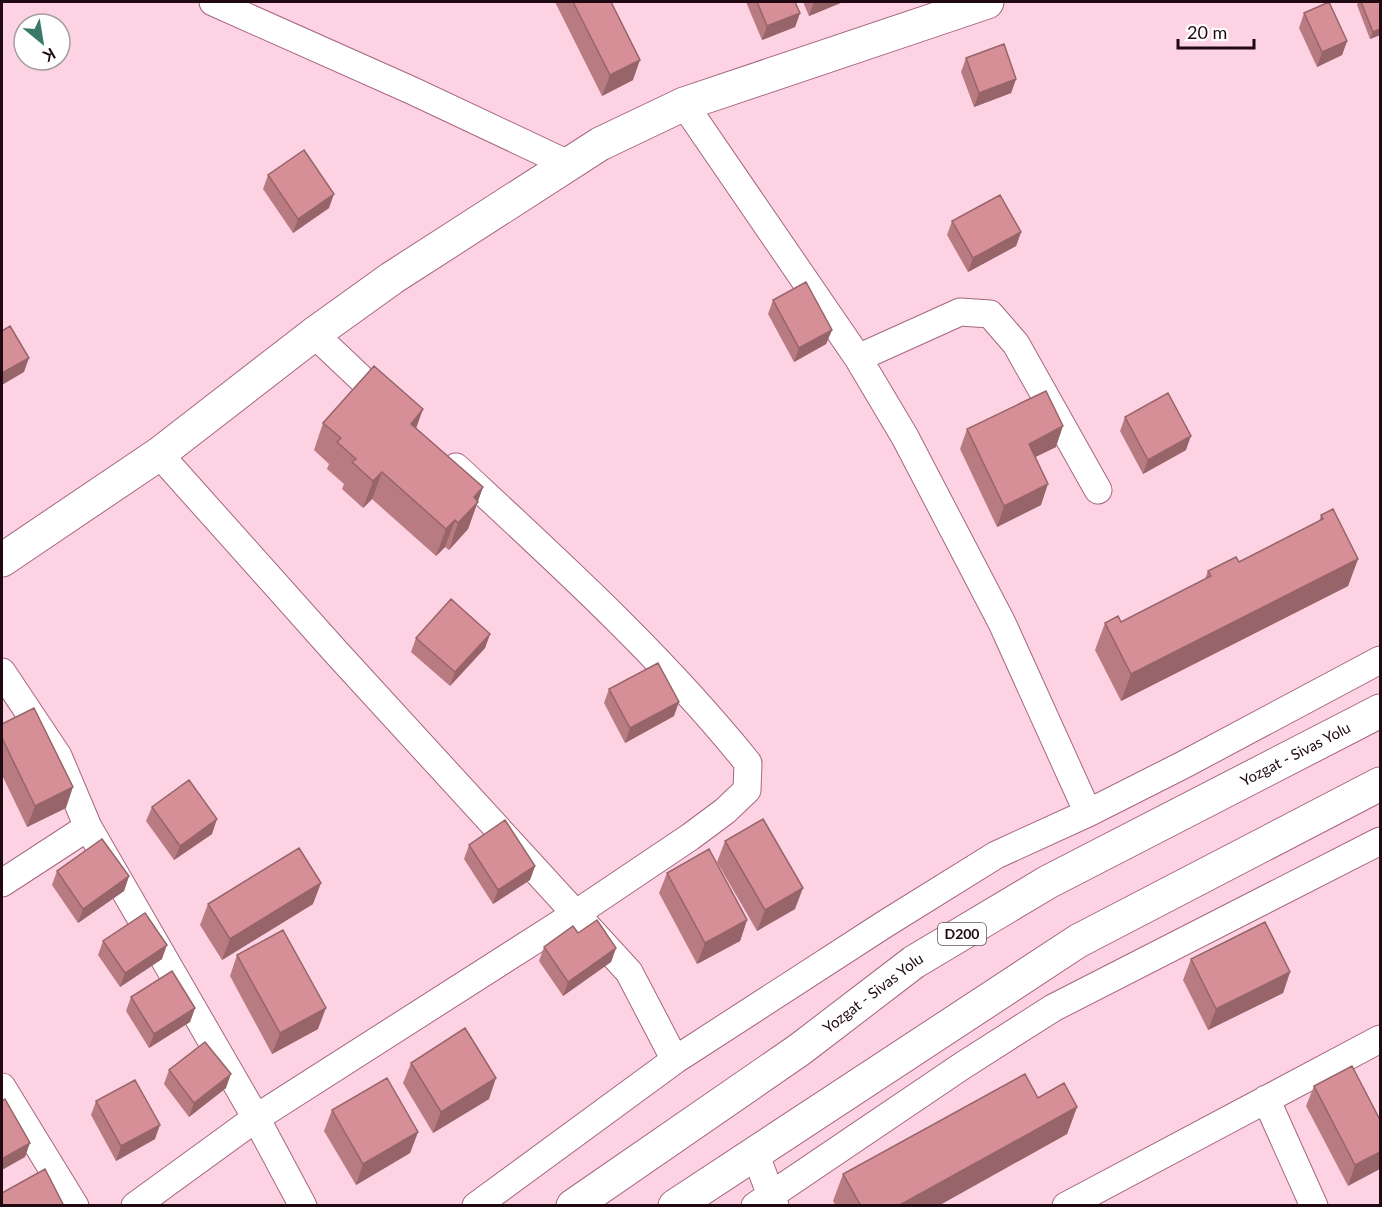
<svg xmlns="http://www.w3.org/2000/svg" width="1382" height="1207" viewBox="0 0 1382 1207" font-family="Lato,sans-serif">
<style>
.lines{fill:none;stroke-linecap:round;stroke-linejoin:round}
.minor-casing{stroke:#a56781;stroke-width:29}
.major-casing{stroke:#a56781;stroke-width:35}
.highway-casing{stroke:#a56781;stroke-width:35}
.minor{stroke:#fff;stroke-width:27}
.major{stroke:#fff;stroke-width:33}
.highway{stroke:#fff;stroke-width:33}
.wall{fill:#b87b81}
.shaded-wall{fill:#966469}
.building{fill:#d68f96;stroke:#966469;stroke-width:1.5}
.labels{text-anchor:middle;stroke-width:4.5;stroke-linejoin:round;paint-order:stroke}
.shield{fill:#fff;stroke:#63535a;stroke-width:1.5}
.shield-label{font-size:14px;font-weight:bold;fill:#200913}
.street-label{font-size:15px;fill:#200913;stroke:#fff}
</style>
<rect width="100%" height="100%" fill="#fdd2e3"/>
<g class="lines">
<defs>
<path id="minor" d="M 213,2 L 413,91 L 568,164
M 684,104 L 858,358 L 905,437 L 1002,623 L 1088,813
M 314,334 L 388,404
M 858,358 L 960,312 L 990,314 L 1016,344 L 1098,490
M 159,454 L 335,651 L 629,972 L 675,1060
M 2,672 L 58,756 L 88,827 L 256,1118 L 303,1206
M 2,883 L 88,827
M 2,1087 L 75,1206
M 1266,1099 L 1314,1206
M 755,1153 L 775,1206
M 135,1206 L 256,1118 L 577,913 L 690,837 L 725,811 L 747,790 L 748,763 C 660,654 558,562 456,467
M 476,1206 L 675,1060 L 885,924 L 996,855 L 1088,813 L 1183,765 L 1380,660
M 755,1206 L 962,1066 L 1053,1008 L 1380,841
M 1066,1206 L 1380,1039"/>
<path id="major" d="M 2,560 L 159,454 L 314,334 L 392,278 L 600,144 L 684,104 L 987,2"/>
<g id="highway">
<path id="s1" d="M 573,1206 L 799,1050 L 914,962 L 1048,882 L 1380,711"/>
<path d="M 675,1206 L 1078,941 L 1380,784"/>
</g>
</defs>
<!-- minor casing -->
<use href="#minor" class="minor-casing"/>
<!-- major casing -->
<use href="#major" class="major-casing"/>
<!-- highway casing -->
<use href="#highway" class="highway-casing"/>
<!-- minor -->
<use href="#minor" class="minor"/>
<!-- major -->
<use href="#major" class="major"/>
<!-- highway -->
<use href="#highway" class="highway"/>
</g>
<!-- wall -->
<path class="wall" d="M 555,2 L 611,2 L 633,80 L 602,96 Z
M 746,2 L 795,2 L 800,13 L 795,27 L 762,40 Z
M 803,2 L 843,2 L 809,16 Z
M 1358,2 L 1380,2 L 1380,35 L 1370,39 L 1357,5 Z
M 1304,13 L 1347,41 L 1342,55 L 1317,67 L 1299,28 Z
M 966,58 L 1016,79 L 1011,93 L 974,107 L 961,72 Z
M 268,175 L 329,208 L 293,233 L 263,189 Z
M 952,221 L 1021,232 L 1016,246 L 968,272 L 947,235 Z
M 773,300 L 832,330 L 826,344 L 794,362 L 768,314 Z
M 1125,417 L 1186,450 L 1143,474 L 1120,431 Z
M 323,423 L 416,428 L 483,487 L 468,529 L 449,550 L 445,547 L 436,556 L 372,499 L 363,508 L 342,489 L 344,484 L 327,469 L 329,464 L 314,450 Z
M 967,429 L 1056,447 L 1035,457 L 1041,505 L 997,527 L 960,449 Z
M 1321,515 L 1358,559 L 1348,586 L 1121,701 L 1095,650 L 1105,623 L 1121,622 L 1205,579 L 1208,571 L 1239,562 L 1319,522 Z
M 490,634 L 485,648 L 450,686 L 411,652 L 416,638 Z
M 609,689 L 674,716 L 625,743 L 604,703 Z
M 2,724 L 66,808 L 27,827 L 2,775 Z
M 152,807 L 212,834 L 174,860 L 146,821 Z
M 725,841 L 795,909 L 757,931 L 717,862 Z
M 469,845 L 535,866 L 530,880 L 493,904 L 464,859 Z
M 57,871 L 129,876 L 124,891 L 78,923 L 52,885 Z
M 667,873 L 747,920 L 740,941 L 697,964 L 659,893 Z
M 208,904 L 313,904 L 222,960 L 200,925 Z
M 578,933 L 616,948 L 611,962 L 563,996 L 539,961 L 544,947 Z
M 103,941 L 162,959 L 120,987 L 98,955 Z
M 237,955 L 318,1029 L 272,1054 L 230,976 Z
M 1191,959 L 1290,972 L 1283,993 L 1208,1030 L 1183,980 Z
M 131,997 L 195,1008 L 190,1022 L 149,1048 L 126,1011 Z
M 411,1063 L 489,1099 L 433,1133 L 403,1083 Z
M 169,1070 L 226,1088 L 189,1117 L 164,1084 Z
M 1314,1086 L 1380,1120 L 1348,1186 L 1306,1106 Z
M 1038,1098 L 1077,1107 L 1067,1134 L 938,1206 L 836,1206 L 833,1201 L 843,1174 Z
M 96,1101 L 155,1139 L 116,1161 L 91,1115 Z
M 332,1110 L 418,1132 L 410,1153 L 356,1185 L 324,1131 Z"/>
<!-- shaded-wall -->
<path class="shaded-wall" d="M 814,2 L 843,2 L 809,16 Z
M 800,13 L 795,27 L 762,40 L 767,26 Z
M 1380,29 L 1380,35 L 1370,39 L 1373,32 Z
M 1347,41 L 1342,55 L 1317,67 L 1322,52 Z
M 640,60 L 633,80 L 602,96 L 610,75 Z
M 1016,79 L 1011,93 L 974,107 L 979,93 Z
M 334,194 L 329,208 L 293,233 L 298,219 Z
M 1021,232 L 1016,246 L 968,272 L 973,258 Z
M 832,330 L 826,344 L 794,362 L 799,348 Z
M 29,358 L 24,372 L 2,385 L 2,373 Z
M 423,409 L 413,437 L 411,424 Z
M 1063,426 L 1056,447 L 1021,464 L 1029,444 Z
M 1191,436 L 1186,450 L 1143,474 L 1148,460 Z
M 382,472 L 372,499 L 363,508 L 373,481 Z
M 1048,484 L 1041,505 L 997,527 L 1004,506 Z
M 483,487 L 468,529 L 449,550 L 458,523 L 474,497 Z
M 455,520 L 445,547 L 436,556 L 446,529 Z
M 1358,559 L 1348,586 L 1121,701 L 1131,674 Z
M 490,634 L 485,648 L 450,686 L 455,672 Z
M 679,702 L 674,716 L 625,743 L 630,728 Z
M 73,787 L 66,808 L 27,827 L 35,806 Z
M 217,819 L 212,834 L 174,860 L 180,846 Z
M 535,866 L 530,880 L 493,904 L 498,890 Z
M 129,876 L 124,891 L 78,923 L 83,909 Z
M 321,883 L 313,904 L 222,960 L 230,939 Z
M 803,888 L 795,909 L 757,931 L 765,910 Z
M 747,920 L 740,941 L 697,964 L 705,943 Z
M 167,945 L 162,959 L 120,987 L 125,973 Z
M 616,948 L 611,962 L 563,996 L 568,982 Z
M 1290,972 L 1283,993 L 1208,1030 L 1216,1009 Z
M 195,1008 L 190,1022 L 149,1048 L 154,1034 Z
M 326,1008 L 318,1029 L 272,1054 L 280,1033 Z
M 231,1074 L 226,1088 L 189,1117 L 194,1103 Z
M 496,1078 L 489,1099 L 433,1133 L 441,1112 Z
M 1077,1107 L 1067,1134 L 938,1206 L 898,1206 Z
M 160,1125 L 155,1139 L 116,1161 L 121,1146 Z
M 418,1132 L 410,1153 L 356,1185 L 363,1164 Z
M 30,1143 L 25,1157 L 2,1170 L 2,1159 Z
M 1380,1152 L 1380,1169 L 1348,1186 L 1355,1165 Z"/>
<!-- building -->
<path class="building" d="M 573,2 L 611,2 L 640,60 L 610,75 Z
M 757,2 L 795,2 L 800,13 L 767,26 Z
M 1329,2 L 1347,41 L 1322,52 L 1304,13 Z
M 1361,2 L 1380,2 L 1380,29 L 1373,32 Z
M 1004,44 L 1016,79 L 979,93 L 966,58 Z
M 304,150 L 334,194 L 298,219 L 268,175 Z
M 1000,195 L 1021,232 L 973,258 L 952,221 Z
M 806,282 L 832,330 L 799,348 L 773,300 Z
M 10,326 L 29,358 L 2,373 L 2,331 Z
M 374,366 L 423,409 L 411,424 L 483,487 L 474,497 L 478,502 L 458,523 L 455,520 L 446,529 L 382,472 L 373,481 L 352,462 L 356,459 L 337,442 L 341,438 L 323,423 Z
M 1046,391 L 1063,426 L 1029,444 L 1048,484 L 1004,506 L 967,429 Z
M 1168,393 L 1191,436 L 1148,460 L 1125,417 Z
M 1333,509 L 1358,559 L 1131,674 L 1105,623 L 1118,616 L 1121,622 L 1211,576 L 1208,571 L 1236,557 L 1239,562 L 1323,519 L 1321,515 Z
M 451,599 L 490,634 L 455,672 L 416,638 Z
M 658,663 L 679,702 L 630,728 L 609,689 Z
M 34,708 L 73,787 L 35,806 L 2,738 L 2,724 Z
M 189,780 L 217,819 L 180,846 L 152,807 Z
M 763,819 L 803,888 L 765,910 L 725,841 Z
M 505,820 L 535,866 L 498,890 L 469,845 Z
M 102,839 L 129,876 L 83,909 L 57,871 Z
M 299,848 L 321,883 L 230,939 L 208,904 Z
M 709,849 L 747,920 L 705,943 L 667,873 Z
M 145,913 L 167,945 L 125,973 L 103,941 Z
M 597,920 L 616,948 L 568,982 L 544,947 L 573,926 L 578,933 Z
M 1265,922 L 1290,972 L 1216,1009 L 1191,959 Z
M 283,930 L 326,1008 L 280,1033 L 237,955 Z
M 172,971 L 195,1008 L 154,1034 L 131,997 Z
M 465,1028 L 496,1078 L 441,1112 L 411,1063 Z
M 205,1042 L 231,1074 L 194,1103 L 169,1070 Z
M 1352,1066 L 1380,1120 L 1380,1152 L 1355,1165 L 1314,1086 Z
M 1025,1074 L 1038,1098 L 1064,1083 L 1077,1107 L 898,1206 L 861,1206 L 843,1174 Z
M 387,1078 L 418,1132 L 363,1164 L 332,1110 Z
M 135,1080 L 160,1125 L 121,1146 L 96,1101 Z
M 5,1099 L 30,1143 L 2,1159 L 2,1101 Z
M 45,1169 L 64,1206 L 2,1206 L 2,1193 Z"/>
<g class="labels">
<!-- shield labels -->
<rect class="shield" x="938" y="923" width="48" height="22" rx="4.5"/>
<g class="shield-label">
<text x="962" y="939">D200</text>
</g>
<!-- street labels -->
<g class="street-label">
<text dy="5" stroke="none"><textPath href="#s1" startOffset="854">Yozgat - Sivas Yolu</textPath></text>
<text dy="5" stroke="none"><textPath href="#s1" startOffset="368">Yozgat - Sivas Yolu</textPath></text>
</g>
</g>
<!-- border -->
<rect width="1382" height="1207" fill="none" stroke="#200913" stroke-width="6"/>
<!-- north arrow -->
<g transform="translate(42 42) rotate(150)"><circle r="28" fill="#ffffff" stroke="#a69da1" stroke-width="1.5"/>
<path d="M0-4.5L10 22L0 15L-10 22Z" fill="#397968"/>
<text y="-9" font-size="16" font-weight="bold" text-anchor="middle" fill="#200913">K</text>
</g>
<!-- scale -->
<path d="M1178 39v9h76v-9" fill="none" stroke="#200913" stroke-width="3"/>
<text x="1187" y="39" font-size="18" fill="#200913" stroke="#ffffff" stroke-width="4.5" paint-order="stroke">20 m</text>
</svg>
